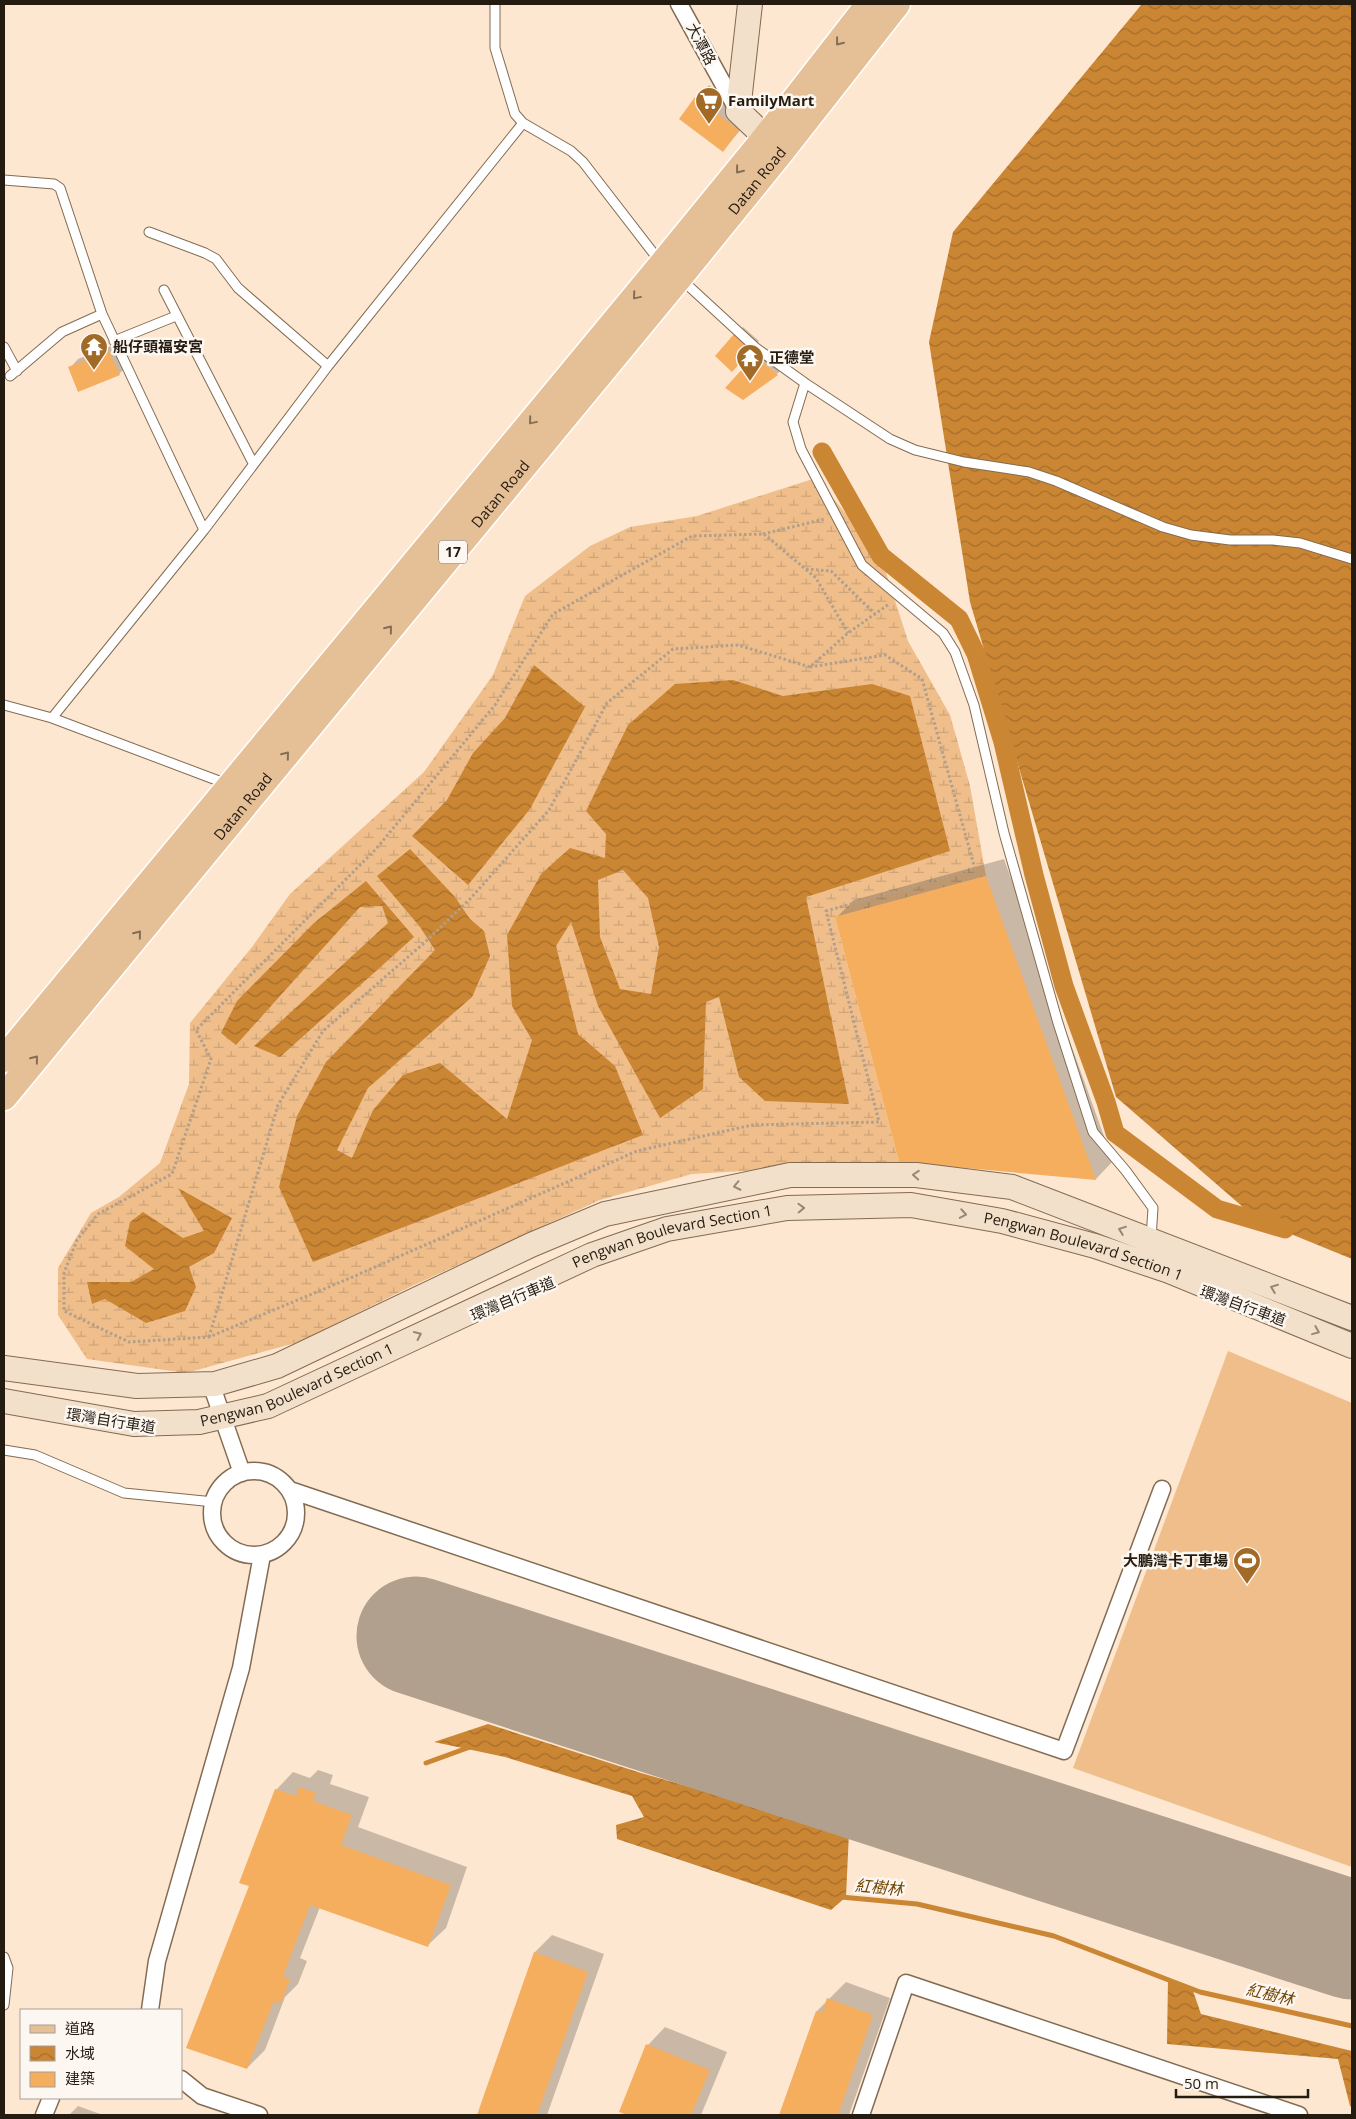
<svg xmlns="http://www.w3.org/2000/svg" width="1356" height="2119" viewBox="0 0 1356 2119" font-family="'Open Sans','Noto Sans TC',sans-serif">
<style>
.wetland{fill:url(#wetland-marsh)}
.pitch{fill:#efbe8b}
.water{fill:url(#water-waves);fill-rule:evenodd}
.shadow{fill:#0003}
.lines{fill:none;stroke-linecap:round;stroke-linejoin:round}
.stream{stroke:#cb8634;stroke-width:5}
.canal{stroke:#cb8634;stroke-width:19}
.runway{stroke:#b1a08e;stroke-width:119}
.building{fill:#f5ad5e}
.lane-casing{stroke:#836b52;stroke-width:11}
.street-casing{stroke:#836b52;stroke-width:19}
.secondary-casing{stroke:#836b52;stroke-width:26}
.primary-casing{stroke:#fff;stroke-width:29}
.path{stroke:#b19f8d;stroke-width:3;stroke-dasharray:2.5 2.5;stroke-linecap:butt}
.lane{stroke:#fff;stroke-width:9}
.street{stroke:#fff;stroke-width:16}
.secondary{stroke:#f2e0cb;stroke-width:24}
.primary{stroke:#e5c097;stroke-width:26}
.oneway{stroke:#856e54}
.oneway2{stroke:#968877}
.labels{text-anchor:middle;stroke-width:5;stroke-linejoin:round;paint-order:stroke}
.shield{fill:#fdf7f2;stroke:#665e54;stroke-width:1}
.shield-label{font-size:14px;font-weight:bold;fill:#251c11}
.street-label{font-size:15px;fill:#251c11;stroke:#fdf7f2}
.poi-label{font-size:15px;font-weight:bold;fill:#251c11;stroke:#fdf7f2;text-anchor:start}
.water-label{font-size:16px;font-style:italic;fill:#724403;stroke:#fdf7f2}
</style>
<defs>
<pattern id="wetland-marsh" width="20" height="14" patternUnits="userSpaceOnUse" patternTransform="scale(1.25)"><rect width="20" height="14" fill="#efbe8b"/><path d="M1 5h8M5 5V1M11 12h8M15 12V8" fill="none" stroke="#cda377"/></pattern>
<pattern id="water-waves" width="16" height="10" patternUnits="userSpaceOnUse" patternTransform="scale(1.25)"><rect width="16" height="10" fill="#cb8634"/><path d="M0 5q4-4 8 0t8 0" fill="none" stroke="#a56d2b"/></pattern>
</defs>
<rect width="100%" height="100%" fill="#fde7d1"/>
<!-- wetland -->
<path class="wetland" d="M 816,478 L 880,554 L 908,641 L 950,715 L 970,786 L 986,876 L 835,917 L 899,1162 L 692,1174 L 600,1200 L 412,1286 L 299,1342 L 186,1373 L 87,1359 L 58,1315 L 58,1268 L 91,1213 L 119,1197 L 160,1163 L 189,1084 L 190,1023 L 252,947 L 290,894 L 424,772 L 493,675 L 525,596 L 590,546 L 630,527 L 697,516 Z"/>
<!-- pitch -->
<path class="pitch" d="M 1228,1351 L 1352,1403 L 1352,1867 L 1073,1768 Z"/>
<!-- water -->
<path class="water" d="M 1142,4 L 1352,4 L 1352,1259 L 1259,1221 L 1116,1097 L 970,602 L 929,342 L 953,232 Z
M 534,665 L 585,707 L 530,809 L 468,885 L 412,836 L 447,800 L 473,753 L 505,718 Z
M 733,680 L 783,696 L 872,684 L 910,696 L 950,851 L 806,897 L 849,1104 L 765,1101 L 739,1077 L 719,997 L 706,1002 L 703,1089 L 660,1118 L 598,1006 L 571,922 L 556,946 L 578,1034 L 615,1066 L 643,1135 L 313,1262 L 279,1187 L 297,1116 L 326,1062 L 435,950 L 420,927 L 377,876 L 410,849 L 455,897 L 470,919 L 484,931 L 490,956 L 472,997 L 368,1088 L 337,1150 L 352,1158 L 373,1110 L 403,1075 L 440,1063 L 507,1119 L 532,1040 L 512,1006 L 507,935 L 541,874 L 570,848 L 605,858 L 606,834 L 586,811 L 628,725 L 675,684 ZM 623,870 L 648,898 L 659,947 L 651,994 L 620,989 L 600,937 L 598,880 Z
M 366,881 L 414,937 L 280,1057 L 254,1046 L 388,923 L 382,906 L 360,907 L 236,1045 L 221,1033 L 237,1001 L 314,923 Z
M 178,1188 L 232,1218 L 214,1253 L 189,1267 L 196,1287 L 185,1311 L 146,1323 L 105,1299 L 92,1304 L 87,1282 L 131,1282 L 154,1269 L 125,1246 L 130,1222 L 143,1212 L 183,1238 L 204,1231 Z
M 488,1724 L 641,1773 L 849,1832 L 846,1897 L 831,1910 L 617,1839 L 616,1825 L 644,1817 L 632,1796 L 505,1757 L 434,1742 Z
M 1168,1979 L 1192,1988 L 1201,2014 L 1352,2051 L 1352,2107 L 1350,2106 L 1338,2059 L 1167,2044 Z"/>
<!-- shadow -->
<path class="shadow" d="M 709,85 L 751,117 L 723,151 L 696,98 Z
M 743,327 L 759,341 L 741,361 L 735,335 Z
M 118,343 L 127,366 L 119,374 L 70,368 L 78,359 Z
M 764,348 L 785,366 L 777,374 L 756,356 Z
M 1004,859 L 1113,1161 L 1096,1179 L 900,1161 L 836,918 L 854,900 Z
M 318,1770 L 333,1775 L 330,1784 L 369,1797 L 358,1827 L 467,1867 L 446,1928 L 428,1945 L 320,1907 L 300,1958 L 307,1961 L 298,1984 L 285,1997 L 265,2050 L 247,2068 L 250,1885 L 276,1790 L 293,1772 L 310,1778 Z
M 552,1935 L 604,1954 L 547,2115 L 478,2115 L 535,1952 Z
M 846,1982 L 890,1998 L 849,2115 L 780,2115 L 817,2011 Z
M 665,2027 L 727,2052 L 701,2115 L 631,2115 L 621,2112 L 648,2045 Z
M 78,2106 L 103,2115 L 69,2115 Z"/>
<g class="lines">
<!-- stream -->
<path class="stream" d="M 426,1763 L 470,1747
M 841,1897 L 917,1904 L 1054,1936 L 1200,1992 L 1352,2026"/>
<!-- canal -->
<path class="canal" d="M 822,452 L 881,556 L 959,619 L 976,654 L 1003,742 L 1034,875 L 1064,986 L 1106,1102 L 1115,1133 L 1217,1209 L 1285,1229"/>
<!-- runway -->
<path class="runway" d="M 416,1636 L 1352,1940"/>
</g>
<!-- building -->
<path class="building" d="M 695,97 L 739,130 L 723,152 L 679,119 Z
M 734,334 L 752,350 L 732,372 L 715,356 Z
M 109,351 L 120,375 L 78,392 L 68,367 Z
M 755,355 L 778,375 L 743,400 L 725,388 Z
M 986,876 L 1096,1180 L 899,1162 L 835,917 Z
M 299,1787 L 316,1793 L 313,1801 L 352,1815 L 341,1845 L 451,1885 L 428,1947 L 310,1905 L 283,1976 L 290,1979 L 281,2003 L 274,2001 L 247,2069 L 186,2048 L 249,1886 L 239,1883 L 275,1789 L 296,1796 Z
M 534,1952 L 588,1972 L 537,2115 L 477,2115 Z
M 827,1998 L 873,2015 L 838,2115 L 779,2115 L 816,2011 L 822,2013 Z
M 646,2044 L 710,2070 L 691,2115 L 627,2115 L 619,2112 Z"/>
<g class="lines">
<defs>
<path id="lane" d="M 495,4 L 495,48 L 515,114 L 523,123 L 571,151 L 583,162 L 661,263
M 4,180 L 54,184 L 60,188 L 102,314 L 204,530
M 149,232 L 205,253 L 216,259 L 238,288 L 328,366
M 681,279 L 756,348 L 805,383 L 890,439 L 915,450 L 964,462 L 1029,472 L 1056,481 L 1163,527 L 1191,535 L 1230,540 L 1273,540 L 1300,543 L 1352,559
M 164,290 L 253,463
M 114,341 L 176,316
M 4,347 L 17,371
M 10,376 L 62,332 L 102,314
M 805,383 L 793,422 L 801,449 L 862,565 L 943,633 L 955,652 L 974,705 L 1004,833 L 1058,1023 L 1093,1132 L 1126,1171 L 1153,1208 L 1151,1239
M 4,705 L 52,718 L 227,784
M 52,718 L 204,530 L 328,366 L 523,123
M 4,1450 L 35,1455 L 124,1493 L 214,1502
M 4,1957 L 8,1968 L 4,2005"/>
<path id="street" d="M 679,4 L 738,111
M 211,1384 L 242,1473
M212 1513a42 42 0 1 1 84 0a42 42 0 1 1-84 0Z
M 290,1490 L 1064,1751 L 1162,1489
M 150,2010 L 157,1961 L 241,1668 L 262,1555
M 181,2079 L 202,2096 L 259,2115
M 44,2115 L 51,2098
M 861,2115 L 906,1983 L 1299,2115"/>
<g id="secondary">
<path d="M 750,4 L 738,111 L 780,151"/>
<path d="M 4,1368 L 137,1386 L 215,1384 L 277,1366 L 531,1245 L 605,1214 L 790,1175 L 916,1175 L 1012,1187 L 1352,1318"/>
<path id="s1" d="M 4,1401 L 134,1424 L 199,1422 L 268,1406 L 592,1255 L 667,1229 L 787,1208 L 911,1205 L 1002,1221 L 1095,1246 L 1169,1271 L 1352,1346"/>
</g>
<g id="primary">
<path d="M 4,1059 L 662,264 L 765,138 L 869,4"/>
<path id="s2" d="M 4,1097 L 679,278 L 781,152 L 897,4"/>
</g>
</defs>
<!-- lane casing -->
<use href="#lane" class="lane-casing"/>
<!-- street casing -->
<use href="#street" class="street-casing"/>
<!-- secondary casing -->
<use href="#secondary" class="secondary-casing"/>
<!-- primary casing -->
<use href="#primary" class="primary-casing"/>
<!-- path -->
<path class="path" d="M 763,534 L 825,519
M 806,569 L 831,571 L 875,614
M 810,667 L 885,655 L 922,679 L 975,869 L 826,911 L 879,1122 L 752,1125 L 637,1151 L 355,1276 L 209,1337 L 129,1342 L 64,1311 L 64,1273 L 77,1240 L 98,1214 L 172,1174 L 211,1059 L 196,1030 L 376,849 L 495,705 L 553,614 L 692,536 L 764,534 L 816,578 L 848,633
M 209,1337 L 278,1105 L 323,1031 L 423,944 L 470,899 L 549,810 L 607,703 L 673,649 L 738,645 L 810,667 L 848,633 L 889,604"/>
<!-- lane -->
<use href="#lane" class="lane"/>
<!-- street -->
<use href="#street" class="street"/>
<!-- secondary -->
<use href="#secondary" class="secondary"/>
<!-- primary -->
<use href="#primary" class="primary"/>
</g>
<!-- one-way arrows -->
<defs><path id="oneway-chevron" d="M-2-3.5L2.5 0L-2 3.5" fill="none" stroke-width="1.6" stroke-linecap="round" stroke-linejoin="round" transform="scale(1.25)"/></defs>
<g class="oneway">
<use href="#oneway-chevron" transform="translate(839 42) rotate(128)"/>
<use href="#oneway-chevron" transform="translate(739 170) rotate(129)"/>
<use href="#oneway-chevron" transform="translate(636 296) rotate(130)"/>
<use href="#oneway-chevron" transform="translate(532 421) rotate(130)"/>
<use href="#oneway-chevron" transform="translate(389 629) rotate(-51)"/>
<use href="#oneway-chevron" transform="translate(286 755) rotate(-51)"/>
<use href="#oneway-chevron" transform="translate(138 934) rotate(-51)"/>
<use href="#oneway-chevron" transform="translate(35 1059) rotate(-51)"/>
</g>
<g class="oneway2">
<use href="#oneway-chevron" transform="translate(916 1175) rotate(-176)"/>
<use href="#oneway-chevron" transform="translate(737 1186) rotate(168)"/>
<use href="#oneway-chevron" transform="translate(801 1208) rotate(-2)"/>
<use href="#oneway-chevron" transform="translate(963 1214) rotate(10)"/>
<use href="#oneway-chevron" transform="translate(1122 1230) rotate(-159)"/>
<use href="#oneway-chevron" transform="translate(1274 1288) rotate(-159)"/>
<use href="#oneway-chevron" transform="translate(1316 1331) rotate(22)"/>
<use href="#oneway-chevron" transform="translate(418 1335) rotate(-25)"/>
</g>
<!-- icons -->
<defs>
<symbol id="supermarket-pin" viewBox="-11 -11 22 30"><path d="M0 17L-7.5 6A9.5 9.5 0 1 1 7.5 6Z" fill="#a26a27" stroke="#fdf7f2"/><path d="M-6-5.5h2.5l.6 2H6L4.5 2H-2.5L-4.4-4H-6ZM-1.5 3.2a1.3 1.3 0 1 0 .1 0ZM3 3.2a1.3 1.3 0 1 0 .1 0Z" fill="#fff"/></symbol>
<symbol id="temple-pin" viewBox="-11 -11 22 30"><path d="M0 17L-7.5 6A9.5 9.5 0 1 1 7.5 6Z" fill="#a26a27" stroke="#fdf7f2"/><path d="M0-6L5-2H3V0L6.5 2.5H4V6H1.5V3h-3V6H-4V2.5H-6.5L-3 0V-2H-5Z" fill="#fff"/></symbol>
<symbol id="stadium-pin" viewBox="-11 -11 22 30"><path d="M0 17L-7.5 6A9.5 9.5 0 1 1 7.5 6Z" fill="#a26a27" stroke="#fdf7f2"/><path d="M0-5a6.5 5 0 1 0 0 10a6.5 5 0 1 0 0-10ZM-3.5-1.8h7v3.6h-7Z" fill="#fff"/></symbol>
</defs>
<g fill-rule="evenodd">
<use href="#supermarket-pin" x="693" y="85" width="32" height="43"/>
<use href="#temple-pin" x="78" y="331" width="32" height="43"/>
<use href="#temple-pin" x="734" y="342" width="32" height="43"/>
<use href="#stadium-pin" x="1231" y="1545" width="32" height="43"/>
</g>
<g class="labels">
<!-- shield labels -->
<rect class="shield" x="439" y="540.5" width="28" height="23" rx="4"/>
<g class="shield-label">
<text x="453" y="557">17</text>
</g>
<!-- street labels -->
<g class="street-label">
<text transform="translate(701 44) rotate(62)" y="5">大潭路</text>
<text dy="5" stroke="none"><textPath href="#s2" startOffset="1186">Datan Road</textPath></text>
<text dy="5" stroke="none"><textPath href="#s2" startOffset="781">Datan Road</textPath></text>
<text dy="5" stroke="none"><textPath href="#s2" startOffset="376">Datan Road</textPath></text>
<text dy="5" stroke="none"><textPath href="#s1" startOffset="708">Pengwan Boulevard Section 1</textPath></text>
<text dy="5" stroke="none"><textPath href="#s1" startOffset="1128">Pengwan Boulevard Section 1</textPath></text>
<text transform="translate(513 1299) rotate(-23)" y="5">環灣自行車道</text>
<text transform="translate(1243 1306) rotate(20)" y="5">環灣自行車道</text>
<text dy="5" stroke="none"><textPath href="#s1" startOffset="302">Pengwan Boulevard Section 1</textPath></text>
<text transform="translate(111 1421) rotate(9)" y="5">環灣自行車道</text>
</g>
<!-- poi labels -->
<g class="poi-label">
<text x="728" y="106">FamilyMart</text>
<text x="113" y="352">船仔頭福安宮</text>
<text x="769" y="363">正德堂</text>
<text x="1228" y="1566" text-anchor="end">大鵬灣卡丁車場</text>
</g>
<!-- water labels -->
<g class="water-label">
<text transform="translate(879 1887) rotate(5)" y="6">紅樹林</text>
<text transform="translate(1270 1994) rotate(13)" y="6">紅樹林</text>
</g>
</g>
<!-- border -->
<rect width="1356" height="2119" fill="none" stroke="#251c11" stroke-width="10"/>
<!-- legend -->
<rect x="20" y="2009" width="162" height="90" fill="#fdf7f2" stroke="#a79f98"/>
<rect x="30" y="2025" width="25" height="8" fill="#e5c097" stroke="#a79f98"/>
<text x="65" y="2034" font-size="15" fill="#251c11">道路</text>
<rect x="30" y="2046" width="25" height="15" fill="url(#water-waves)" stroke="#a79f98"/>
<text x="65" y="2059" font-size="15" fill="#251c11">水域</text>
<rect x="30" y="2072" width="25" height="15" fill="#f5ad5e" stroke="#a79f98"/>
<text x="65" y="2084" font-size="15" fill="#251c11">建築</text>
<!-- scale -->
<path d="M1176 2089v8h132v-8" fill="none" stroke="#251c11" stroke-width="2.5"/>
<text x="1184" y="2089" font-size="15" fill="#251c11" stroke="#fdf7f2" stroke-width="4" paint-order="stroke">50 m</text>
</svg>
